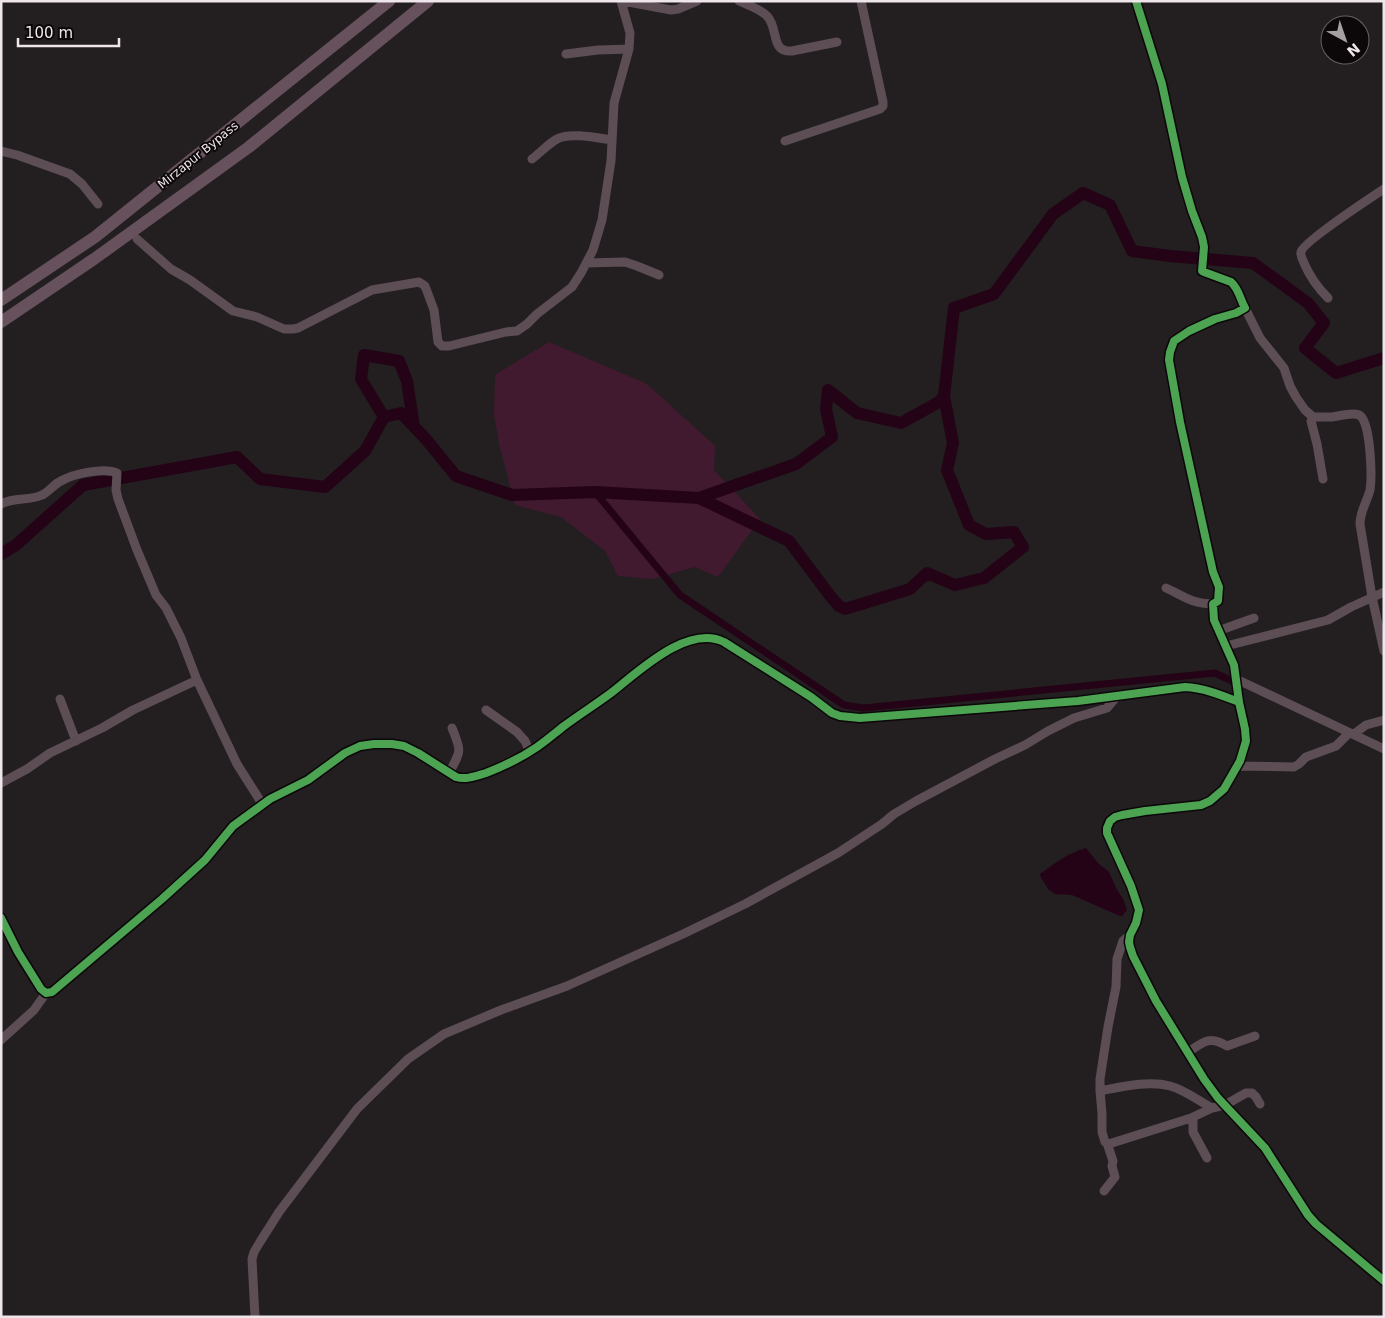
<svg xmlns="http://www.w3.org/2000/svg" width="1385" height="1318" viewBox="0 0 1385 1318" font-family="'DejaVu Sans',sans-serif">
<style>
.green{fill:#421a30}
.water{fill:#240316}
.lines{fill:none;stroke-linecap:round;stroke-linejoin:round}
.canal{stroke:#240316;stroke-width:7}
.river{stroke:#240316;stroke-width:12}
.minor-tunnel{stroke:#413c3e;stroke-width:9;stroke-dasharray:9 4.5;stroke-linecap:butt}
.minor{stroke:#5d4d55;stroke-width:9}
.highway{stroke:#66515c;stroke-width:12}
.cycleway-casing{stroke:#0c0709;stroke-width:11}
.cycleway{stroke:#4ca352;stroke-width:8}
.labels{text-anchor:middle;stroke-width:4;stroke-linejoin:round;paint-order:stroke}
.street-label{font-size:12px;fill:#eee6ea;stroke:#0c0709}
</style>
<rect width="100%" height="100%" fill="#231e20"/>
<!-- green -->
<path class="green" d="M 549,342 L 647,384 L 715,446 L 714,470 L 760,519 L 718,577 L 695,567 L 652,579 L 618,576 L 605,551 L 561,517 L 515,505 L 499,444 L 494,415 L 495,375 Z"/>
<!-- water -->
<path class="water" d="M 1086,848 L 1098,863 L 1109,872 L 1116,888 L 1123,899 L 1127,910 L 1122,916 L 1120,916 L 1072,895 L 1055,894 L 1049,890 L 1041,878 L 1040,874 C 1055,863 1068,853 1086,848 Z"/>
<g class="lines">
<!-- canal -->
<path class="canal" d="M 595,492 L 680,595 L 844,705 L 864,708 L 1215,673 L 1238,684"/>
<!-- river -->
<path class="river" d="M 384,417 L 361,379 L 364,355 L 399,361 L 407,381 L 414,427
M 699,498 L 789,541 L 831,597 L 839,606 L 845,609 L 910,589 L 927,573 L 955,585 L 984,578 L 1023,547 L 1014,532 L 986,534 L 969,525 L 947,470 L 953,443 L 944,396
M 1,554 L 16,545 L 83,485 L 237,457 L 260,479 L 325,487 L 365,451 L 384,417 L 401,413 L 425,438 L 456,476 L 512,495 L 595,492 L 699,498 L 796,464 L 832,437 L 826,409 L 828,390 L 857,413 L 901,423 L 939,402 L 944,396 L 954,308 L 994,294 L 1053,214 L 1083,193 L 1110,205 L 1132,251 L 1170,256 L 1253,263 L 1308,303 L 1324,323 L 1305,348 L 1336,373 L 1384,358"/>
<!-- minor-tunnel -->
<path class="minor-tunnel" d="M 1209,274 L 1231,282
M 724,642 L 749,658"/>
<!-- minor -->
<path class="minor" d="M 623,1 L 671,10 L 678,9 L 697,1
M 739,1 C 748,5 760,9 767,16 C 779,28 770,53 792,51 L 837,42
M 1136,1 L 1162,84 L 1182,177 L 1192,211 L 1202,237 L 1204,247 L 1202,271 L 1209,274
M 566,54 L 598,50 L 629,49
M 785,141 L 880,109 L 883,106 L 883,102 L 861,1
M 1,151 L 17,155 L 70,174 L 82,184 L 98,204
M 532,159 C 540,153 548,144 557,139 C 569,132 598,138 612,140
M 137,239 L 171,269 L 190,280 L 233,311 L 257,317 L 284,329 L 293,329 L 298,328 L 372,290 L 419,282 L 425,286 L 434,310 L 438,342 L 442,346 L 449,346 L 506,332 L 517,331 L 527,324 L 537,314 L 572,287 L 581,273 L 593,250 L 602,220 L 611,161 L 614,103 L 629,49 L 630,33 L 621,1
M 586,263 L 625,262 L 637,266 L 659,275
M 1231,282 L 1237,289 L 1245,308 L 1236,313 L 1215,319 L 1189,331 L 1174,341 L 1170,352 L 1169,360 L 1180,422 L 1213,572 L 1219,587 L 1218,601 L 1213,604 L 1214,620 L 1234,665 L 1239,702 L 1245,729 L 1246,741 L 1240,761 L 1224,789 L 1210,801 L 1201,805 L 1145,811 L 1122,815 L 1115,817 L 1110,821 L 1107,828 L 1107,833 L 1131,886 L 1139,910 L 1136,923 L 1130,935 L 1129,942 L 1130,947 L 1133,956 L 1156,1001 L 1204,1079 L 1218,1098 L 1265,1148 L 1308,1215 L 1316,1224 L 1384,1281
M 1328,298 C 1317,287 1310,277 1304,263 C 1303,260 1300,255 1301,252 C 1303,242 1372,197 1384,189
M 1245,308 L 1260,338 L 1284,368 L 1290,386 L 1296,397 L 1305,410 L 1313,417 L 1311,421 L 1317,444 L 1323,479
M 1313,417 C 1319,417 1326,417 1332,417 C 1340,416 1352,412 1359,415 C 1371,420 1372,478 1370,490 C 1367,502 1360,511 1360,524 L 1372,597 L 1384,651
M 1,504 C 14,497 29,501 42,495 C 49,492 54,484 61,481 C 73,474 104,467 117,473 L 116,490 L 118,499 L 137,550 L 156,595 L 166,608 L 181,638 L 197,680 L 237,764 L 261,802 L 258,807
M 1166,588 C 1186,597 1190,603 1213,604
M 1218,631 L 1254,618
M 1226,646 L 1328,620 L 1351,607 L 1384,592
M 749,658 L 811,697 L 832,713 L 840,716 L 860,718 L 1078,701 L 1185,687 C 1204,688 1221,695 1239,702
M 1236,679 L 1384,749
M 60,699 L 76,741
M 486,710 L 517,732 L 525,741 L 530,752
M 1354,734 L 1366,725 L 1384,720
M 1237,766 L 1294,767 L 1299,764 L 1306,757 L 1336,746 L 1349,733
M 449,773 C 461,751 462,752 452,728
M 1,783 L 27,769 L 50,753 L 102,728 L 133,710 L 197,680
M 1,918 L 18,952 L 41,989 L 43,991 L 49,993 L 59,987 L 162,899 L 205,860 L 233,826 L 270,799 L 308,780 L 345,753 L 360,746 L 374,744 L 392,744 L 404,746 L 418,753 L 456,777 C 466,780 476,776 486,773 C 504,766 521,758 537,747 C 546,741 555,733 564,726 C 579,715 596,704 611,693 C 638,672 687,624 724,642
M 1130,935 L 1123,941 L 1117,959 L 1116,987 L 1108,1027 L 1100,1079 L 1100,1091 L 1102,1113 L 1102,1132 L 1105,1142 L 1109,1144 L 1112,1143 L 1191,1118 L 1212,1108 L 1225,1105 L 1246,1093 L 1252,1093 L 1256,1097 L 1260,1104
M 1,1040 L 34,1010 L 46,993
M 1187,1053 C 1203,1042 1209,1035 1227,1046 L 1255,1036
M 1100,1091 C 1121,1087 1149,1080 1170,1086 C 1185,1090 1199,1101 1212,1108
M 1193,1117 L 1193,1132 L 1207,1158
M 1104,1191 L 1115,1177 L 1112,1166 L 1113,1161 L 1107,1143
M 255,1317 L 252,1259 L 254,1252 L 260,1242 L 279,1212 L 357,1109 L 408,1059 L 444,1034 L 501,1010 L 567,986 L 683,934 L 745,904 L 838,853 L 882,824 L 894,814 L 916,801 L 995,759 L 1025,745 L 1048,731 L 1074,718 L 1107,708 L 1117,696"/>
<!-- highway -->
<path class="highway" d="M 1,300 L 95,237 L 389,1
M 1,322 L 94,259 L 249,147 L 428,1"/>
<defs>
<path id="cycleway" d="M 1136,1 L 1162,84 L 1182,177 L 1192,211 L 1202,237 L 1204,247 L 1202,271 L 1204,272 L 1231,282 C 1239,289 1240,299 1245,308 L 1236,313 L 1215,319 L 1189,331 L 1174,341 L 1170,352 L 1169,360 L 1180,422 L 1213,572 L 1219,587 L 1218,601 L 1213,604 L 1214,620 L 1234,665 L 1239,702 L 1245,729 L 1246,741 L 1240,761 L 1224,789 L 1210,801 L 1201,805 L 1145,811 L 1122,815 L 1115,817 L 1110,821 L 1107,828 L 1107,833 L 1131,886 L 1139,910 L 1136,923 L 1130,935 L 1129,942 L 1130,947 L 1133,956 L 1156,1001 L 1204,1079 L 1218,1098 L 1265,1148 L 1308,1215 L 1316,1224 L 1384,1281
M 1,918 L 18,952 L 41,989 L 46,993 L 52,992 L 162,899 L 205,860 L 233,826 L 270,799 L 308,780 L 345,753 L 360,746 L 374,744 L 392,744 L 404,746 L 418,753 L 456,777 C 466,780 476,776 486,773 C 504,766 521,758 537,747 C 546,741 555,733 564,726 C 579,715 596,704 611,693 C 638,672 687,624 724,642 L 811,697 L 832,713 L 840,716 L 860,718 L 1078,701 L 1185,687 C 1204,688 1221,695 1239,702"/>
</defs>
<!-- cycleway casing -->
<use href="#cycleway" class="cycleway-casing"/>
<!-- cycleway -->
<use href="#cycleway" class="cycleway"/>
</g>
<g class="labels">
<!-- street labels -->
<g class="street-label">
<text transform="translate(198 155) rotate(-39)" y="4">Mirzapur Bypass</text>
</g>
</g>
<!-- border -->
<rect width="1385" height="1318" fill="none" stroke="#eee6ea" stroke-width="5"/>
<!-- north arrow -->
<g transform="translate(1345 40) rotate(140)"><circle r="24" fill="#0c0709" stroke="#666063"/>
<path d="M0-4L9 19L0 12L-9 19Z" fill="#a7a0a3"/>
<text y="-8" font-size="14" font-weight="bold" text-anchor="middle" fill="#eee6ea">N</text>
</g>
<!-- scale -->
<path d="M18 38v8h101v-8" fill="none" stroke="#eee6ea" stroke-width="2.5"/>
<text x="25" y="38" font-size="15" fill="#eee6ea" stroke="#0c0709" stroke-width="4" paint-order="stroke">100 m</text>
</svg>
